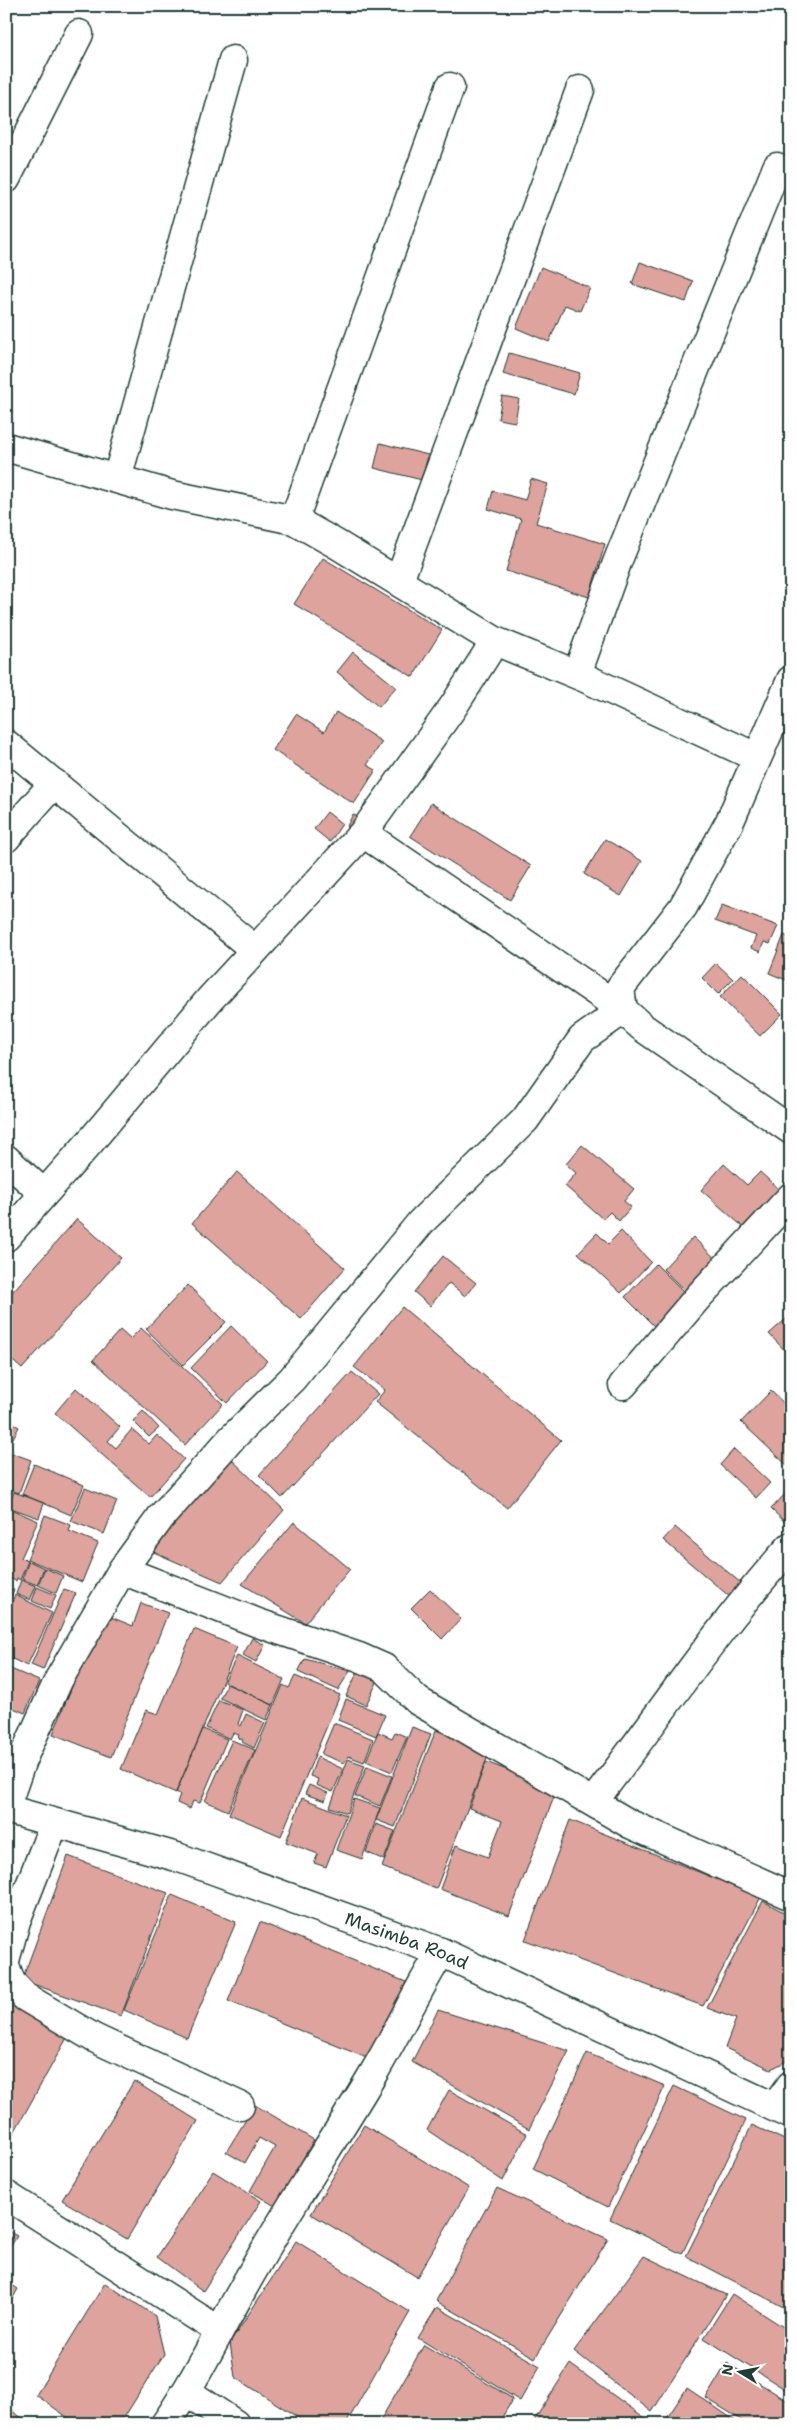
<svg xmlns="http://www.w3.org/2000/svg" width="797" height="2430" viewBox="0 0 797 2430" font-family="'Shantell Sans',sans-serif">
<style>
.building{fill:#dda39c;stroke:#1f3d34}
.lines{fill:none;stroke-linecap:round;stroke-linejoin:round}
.street-casing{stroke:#1f3d34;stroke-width:31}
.secondary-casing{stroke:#1f3d34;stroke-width:31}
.street{stroke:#fff;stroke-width:28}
.secondary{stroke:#fff;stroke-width:28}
.labels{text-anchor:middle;stroke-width:4.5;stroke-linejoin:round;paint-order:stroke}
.street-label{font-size:18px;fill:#1f3d34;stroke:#fff}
</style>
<rect width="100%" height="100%" fill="#fff"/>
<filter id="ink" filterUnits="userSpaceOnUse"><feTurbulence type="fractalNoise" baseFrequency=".02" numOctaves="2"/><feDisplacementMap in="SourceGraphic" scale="10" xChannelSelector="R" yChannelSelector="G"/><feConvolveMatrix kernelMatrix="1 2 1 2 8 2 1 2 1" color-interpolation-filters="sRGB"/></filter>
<g filter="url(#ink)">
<!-- building -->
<path class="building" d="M 640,262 L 693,281 L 686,302 L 632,284 Z
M 541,267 L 590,288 L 580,311 L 565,305 L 549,342 L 516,328 Z
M 509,353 L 580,373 L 574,394 L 503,374 Z
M 502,396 L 519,399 L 515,422 L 498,419 Z
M 380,443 L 428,455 L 422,480 L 374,468 Z
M 531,479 L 548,484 L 536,523 L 605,544 L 589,597 L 506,571 L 521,519 L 488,509 L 493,491 L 525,500 Z
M 323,558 L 442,630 L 413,677 L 294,604 Z
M 353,652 L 396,687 L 379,707 L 337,672 Z
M 336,712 L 382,742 L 367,765 L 376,770 L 354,804 L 273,750 L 296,714 L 324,732 Z
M 431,803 L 531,866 L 510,900 L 410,836 Z
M 327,812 L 342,824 L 330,842 L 314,829 Z
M 353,814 L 366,823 L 359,833 L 347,826 Z
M 605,839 L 642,861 L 621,896 L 584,874 Z
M 722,905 L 778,926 L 770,944 L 764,942 L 760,952 L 751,948 L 756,936 L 715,921 Z
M 784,935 L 791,938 L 791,982 L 769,973 Z
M 716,963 L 733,979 L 718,994 L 702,978 Z
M 742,974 L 782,1014 L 760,1036 L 720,997 Z
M 582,1145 L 634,1189 L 624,1201 L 631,1207 L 619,1221 L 610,1212 L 603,1219 L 565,1186 L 576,1173 L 566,1164 Z
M 724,1164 L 747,1185 L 760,1172 L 784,1194 L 750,1233 L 701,1190 Z
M 237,1172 L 345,1268 L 301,1319 L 192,1223 Z
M 77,1219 L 121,1258 L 22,1369 L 6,1355 L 6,1299 Z
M 621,1231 L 651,1262 L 621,1293 L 578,1253 L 597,1233 L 608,1244 Z
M 693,1237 L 722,1265 L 691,1297 L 663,1269 Z
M 443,1256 L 476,1283 L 465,1296 L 449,1283 L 430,1306 L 414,1292 Z
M 656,1264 L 686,1294 L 654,1326 L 625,1297 Z
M 188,1285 L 226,1322 L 183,1365 L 146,1329 Z
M 402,1307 L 561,1440 L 507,1508 L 375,1402 L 385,1390 L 354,1367 Z
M 786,1319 L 791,1324 L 791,1357 L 769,1334 Z
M 231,1326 L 267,1361 L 227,1403 L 191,1368 Z
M 141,1328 L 223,1404 L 185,1445 L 93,1360 L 120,1330 L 130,1339 Z
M 352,1372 L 378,1394 L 282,1498 L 259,1475 Z
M 76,1388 L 120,1427 L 108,1441 L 116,1448 L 132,1429 L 149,1444 L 157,1435 L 184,1459 L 150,1497 L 55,1413 Z
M 771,1391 L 791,1410 L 791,1469 L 741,1422 Z
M 143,1411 L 159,1428 L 149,1437 L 133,1421 Z
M 6,1420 L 19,1427 L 12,1440 L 6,1437 Z
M 734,1449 L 770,1483 L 756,1498 L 720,1465 Z
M 6,1451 L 31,1460 L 19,1493 L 6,1488 Z
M 228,1456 L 284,1510 L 222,1582 L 149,1550 Z
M 34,1464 L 84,1485 L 71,1515 L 22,1494 Z
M 85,1488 L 117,1501 L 104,1534 L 71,1521 Z
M 14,1492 L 44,1503 L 39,1518 L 8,1507 Z
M 785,1494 L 791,1499 L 791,1517 L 786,1523 L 771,1509 Z
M 6,1507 L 38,1521 L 21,1558 L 28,1561 L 20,1580 L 17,1578 L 16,1581 L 7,1577 L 8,1574 L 6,1573 Z
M 45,1515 L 71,1525 L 69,1531 L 98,1543 L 82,1582 L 27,1559 Z
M 294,1522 L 350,1569 L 305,1623 L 242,1584 Z
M 675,1527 L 749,1590 L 737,1603 L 663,1540 Z
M 29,1561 L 44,1568 L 37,1585 L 22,1579 Z
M 45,1568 L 63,1576 L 56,1593 L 38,1585 Z
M 21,1580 L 36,1586 L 30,1600 L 16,1594 Z
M 6,1587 L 14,1590 L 6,1607 Z
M 37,1587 L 56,1595 L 50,1609 L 32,1601 Z
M 64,1589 L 76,1593 L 43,1670 L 31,1665 Z
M 430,1589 L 461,1619 L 442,1639 L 411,1608 Z
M 15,1595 L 52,1613 L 27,1666 L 6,1656 L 6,1613 Z
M 791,1598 L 791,1612 L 784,1606 Z
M 141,1603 L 168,1613 L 111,1757 L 53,1734 L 101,1613 L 133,1626 Z
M 194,1629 L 237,1647 L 176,1793 L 121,1769 L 146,1710 L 158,1714 Z
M 252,1638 L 265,1645 L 256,1662 L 243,1655 Z
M 237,1656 L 284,1679 L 273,1705 L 224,1682 Z
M 305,1659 L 350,1671 L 338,1690 L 298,1672 Z
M 6,1667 L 39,1681 L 25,1713 L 6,1705 Z
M 359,1669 L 379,1678 L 366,1705 L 346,1696 Z
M 295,1676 L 340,1695 L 281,1836 L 229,1814 L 283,1685 L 289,1688 Z
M 227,1684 L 273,1705 L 266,1720 L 220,1698 Z
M 346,1699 L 385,1715 L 376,1736 L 338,1720 Z
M 219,1700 L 243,1710 L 238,1724 L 241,1726 L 246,1714 L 265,1723 L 254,1748 L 242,1742 L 243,1740 L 238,1738 L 239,1735 L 233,1733 L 230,1739 L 206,1728 Z
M 334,1723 L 373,1739 L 364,1762 L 348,1756 L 344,1763 L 321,1754 Z
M 412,1727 L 431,1734 L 395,1827 L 376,1820 Z
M 203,1729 L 227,1739 L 200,1803 L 193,1801 L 190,1809 L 177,1803 L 180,1794 L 176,1792 Z
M 436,1730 L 490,1751 L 436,1889 L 382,1867 Z
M 378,1732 L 392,1738 L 395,1732 L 407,1737 L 392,1772 L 366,1761 Z
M 232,1740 L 255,1750 L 228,1811 L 205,1801 Z
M 317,1757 L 343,1769 L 333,1792 L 316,1785 L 318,1779 L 310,1776 Z
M 348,1759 L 365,1765 L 347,1813 L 330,1807 Z
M 486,1762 L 557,1789 L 509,1916 L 440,1889 L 456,1845 L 488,1857 L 502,1821 L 469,1808 Z
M 367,1766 L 392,1776 L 380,1806 L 355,1796 Z
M 309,1785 L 328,1793 L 325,1801 L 305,1794 Z
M 302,1798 L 346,1815 L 326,1867 L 314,1863 L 318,1854 L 286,1842 Z
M 354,1799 L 380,1808 L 362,1859 L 336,1850 Z
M 570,1820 L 761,1897 L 703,2006 L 525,1940 Z
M 376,1824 L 395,1831 L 384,1860 L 366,1852 Z
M 68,1856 L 168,1893 L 121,2016 L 22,1980 Z
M 172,1895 L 236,1922 L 187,2038 L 124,2010 Z
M 763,1901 L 791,1916 L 791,2059 L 771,2069 L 725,2048 L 736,2019 L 707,2008 Z
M 260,1922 L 406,1982 L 374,2061 L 228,2001 Z
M 6,2001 L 68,2036 L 6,2147 Z
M 438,2010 L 569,2051 L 529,2129 L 412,2062 Z
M 587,2053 L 665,2086 L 608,2207 L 533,2169 Z
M 134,2081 L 198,2121 L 127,2239 L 62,2200 Z
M 674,2086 L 746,2120 L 682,2254 L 610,2219 Z
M 449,2090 L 527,2134 L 503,2181 L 427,2130 Z
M 255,2105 L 314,2140 L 275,2206 L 250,2191 L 275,2147 L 259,2138 L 245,2163 L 226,2152 Z
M 364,2125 L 469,2188 L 417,2277 L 311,2214 Z
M 752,2125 L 791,2143 L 791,2311 L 686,2256 Z
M 213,2171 L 261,2201 L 203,2291 L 157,2257 Z
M 497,2188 L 608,2239 L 535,2358 L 436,2301 Z
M 6,2230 L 17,2236 L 6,2254 Z
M 296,2241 L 410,2312 L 346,2424 L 308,2424 L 235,2377 L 230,2343 Z
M 644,2256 L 726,2295 L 652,2412 L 574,2351 Z
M 6,2281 L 18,2289 L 6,2310 Z
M 105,2283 L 155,2316 L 164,2354 L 120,2424 L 77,2424 L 36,2395 Z
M 732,2294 L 791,2332 L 791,2393 L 704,2338 Z
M 437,2307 L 540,2366 L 520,2401 L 418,2338 Z
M 424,2345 L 513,2399 L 498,2424 L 389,2424 L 381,2419 Z
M 727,2363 L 791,2403 L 791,2424 L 748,2424 L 706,2398 Z
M 570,2364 L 652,2423 L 651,2424 L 532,2424 Z
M 687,2388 L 740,2424 L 663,2424 Z
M 6,2407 L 31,2424 L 6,2424 Z"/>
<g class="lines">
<defs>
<path id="street" d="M 6,179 L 79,34
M 6,447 L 172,495 L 294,520 L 338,545 L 495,641
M 117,479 L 233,60
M 294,520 L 450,87
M 399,581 L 580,90
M 577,674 L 618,560 L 777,167
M 6,744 L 255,950
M 363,833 L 623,1010 L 642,1027 L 791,1130
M 6,838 L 54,783
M 623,1010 L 620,988 L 683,907 L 730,821 L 791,680
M 6,1159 L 44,1194
M 6,1237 L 90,1142 L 210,999 L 363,833 L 453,707 L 495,641 L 585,678 L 756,757
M 623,1385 L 699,1296 L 791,1197
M 122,1570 L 258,1623 L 359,1657 L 384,1668 L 418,1701 L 630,1824 L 791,1896
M 593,1802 C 659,1717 718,1626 791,1546
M 6,1806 L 22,1760 L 59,1679 L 122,1570 L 161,1517 L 230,1440 L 292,1379 L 421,1222 L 525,1120 L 582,1039 L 623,1010
M 6,1957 L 16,1921 L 54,1824
M 6,1968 L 11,1982 L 25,1997 L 94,2038 L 240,2106
M 775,2107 L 791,2085
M 6,2195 L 218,2330
M 187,2392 L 235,2424
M 165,2424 C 199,2375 224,2320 254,2269 C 291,2203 334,2140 373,2074 C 397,2034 416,1992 441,1952"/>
<g id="secondary">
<path id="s1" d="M 6,1809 L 177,1857 L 441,1952 L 791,2115"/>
</g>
</defs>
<!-- street casing -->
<use href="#street" class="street-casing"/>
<!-- secondary casing -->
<use href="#secondary" class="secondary-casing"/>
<!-- street -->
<use href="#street" class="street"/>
<!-- secondary -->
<use href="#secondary" class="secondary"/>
</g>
</g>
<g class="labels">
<!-- street labels -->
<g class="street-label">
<text dy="6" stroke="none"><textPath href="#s1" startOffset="422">Masimba Road</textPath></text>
</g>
</g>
<!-- margin -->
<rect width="797" height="2430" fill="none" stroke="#fff" stroke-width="25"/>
<rect x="12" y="12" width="772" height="2405" fill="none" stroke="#1f3d34" stroke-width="2" filter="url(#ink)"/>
<!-- north arrow -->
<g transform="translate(740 2372) rotate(280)" stroke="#ffffff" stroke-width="4" paint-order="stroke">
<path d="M0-4L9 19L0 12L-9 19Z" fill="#1f3d34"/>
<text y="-8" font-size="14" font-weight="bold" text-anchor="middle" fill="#1f3d34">N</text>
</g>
</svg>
